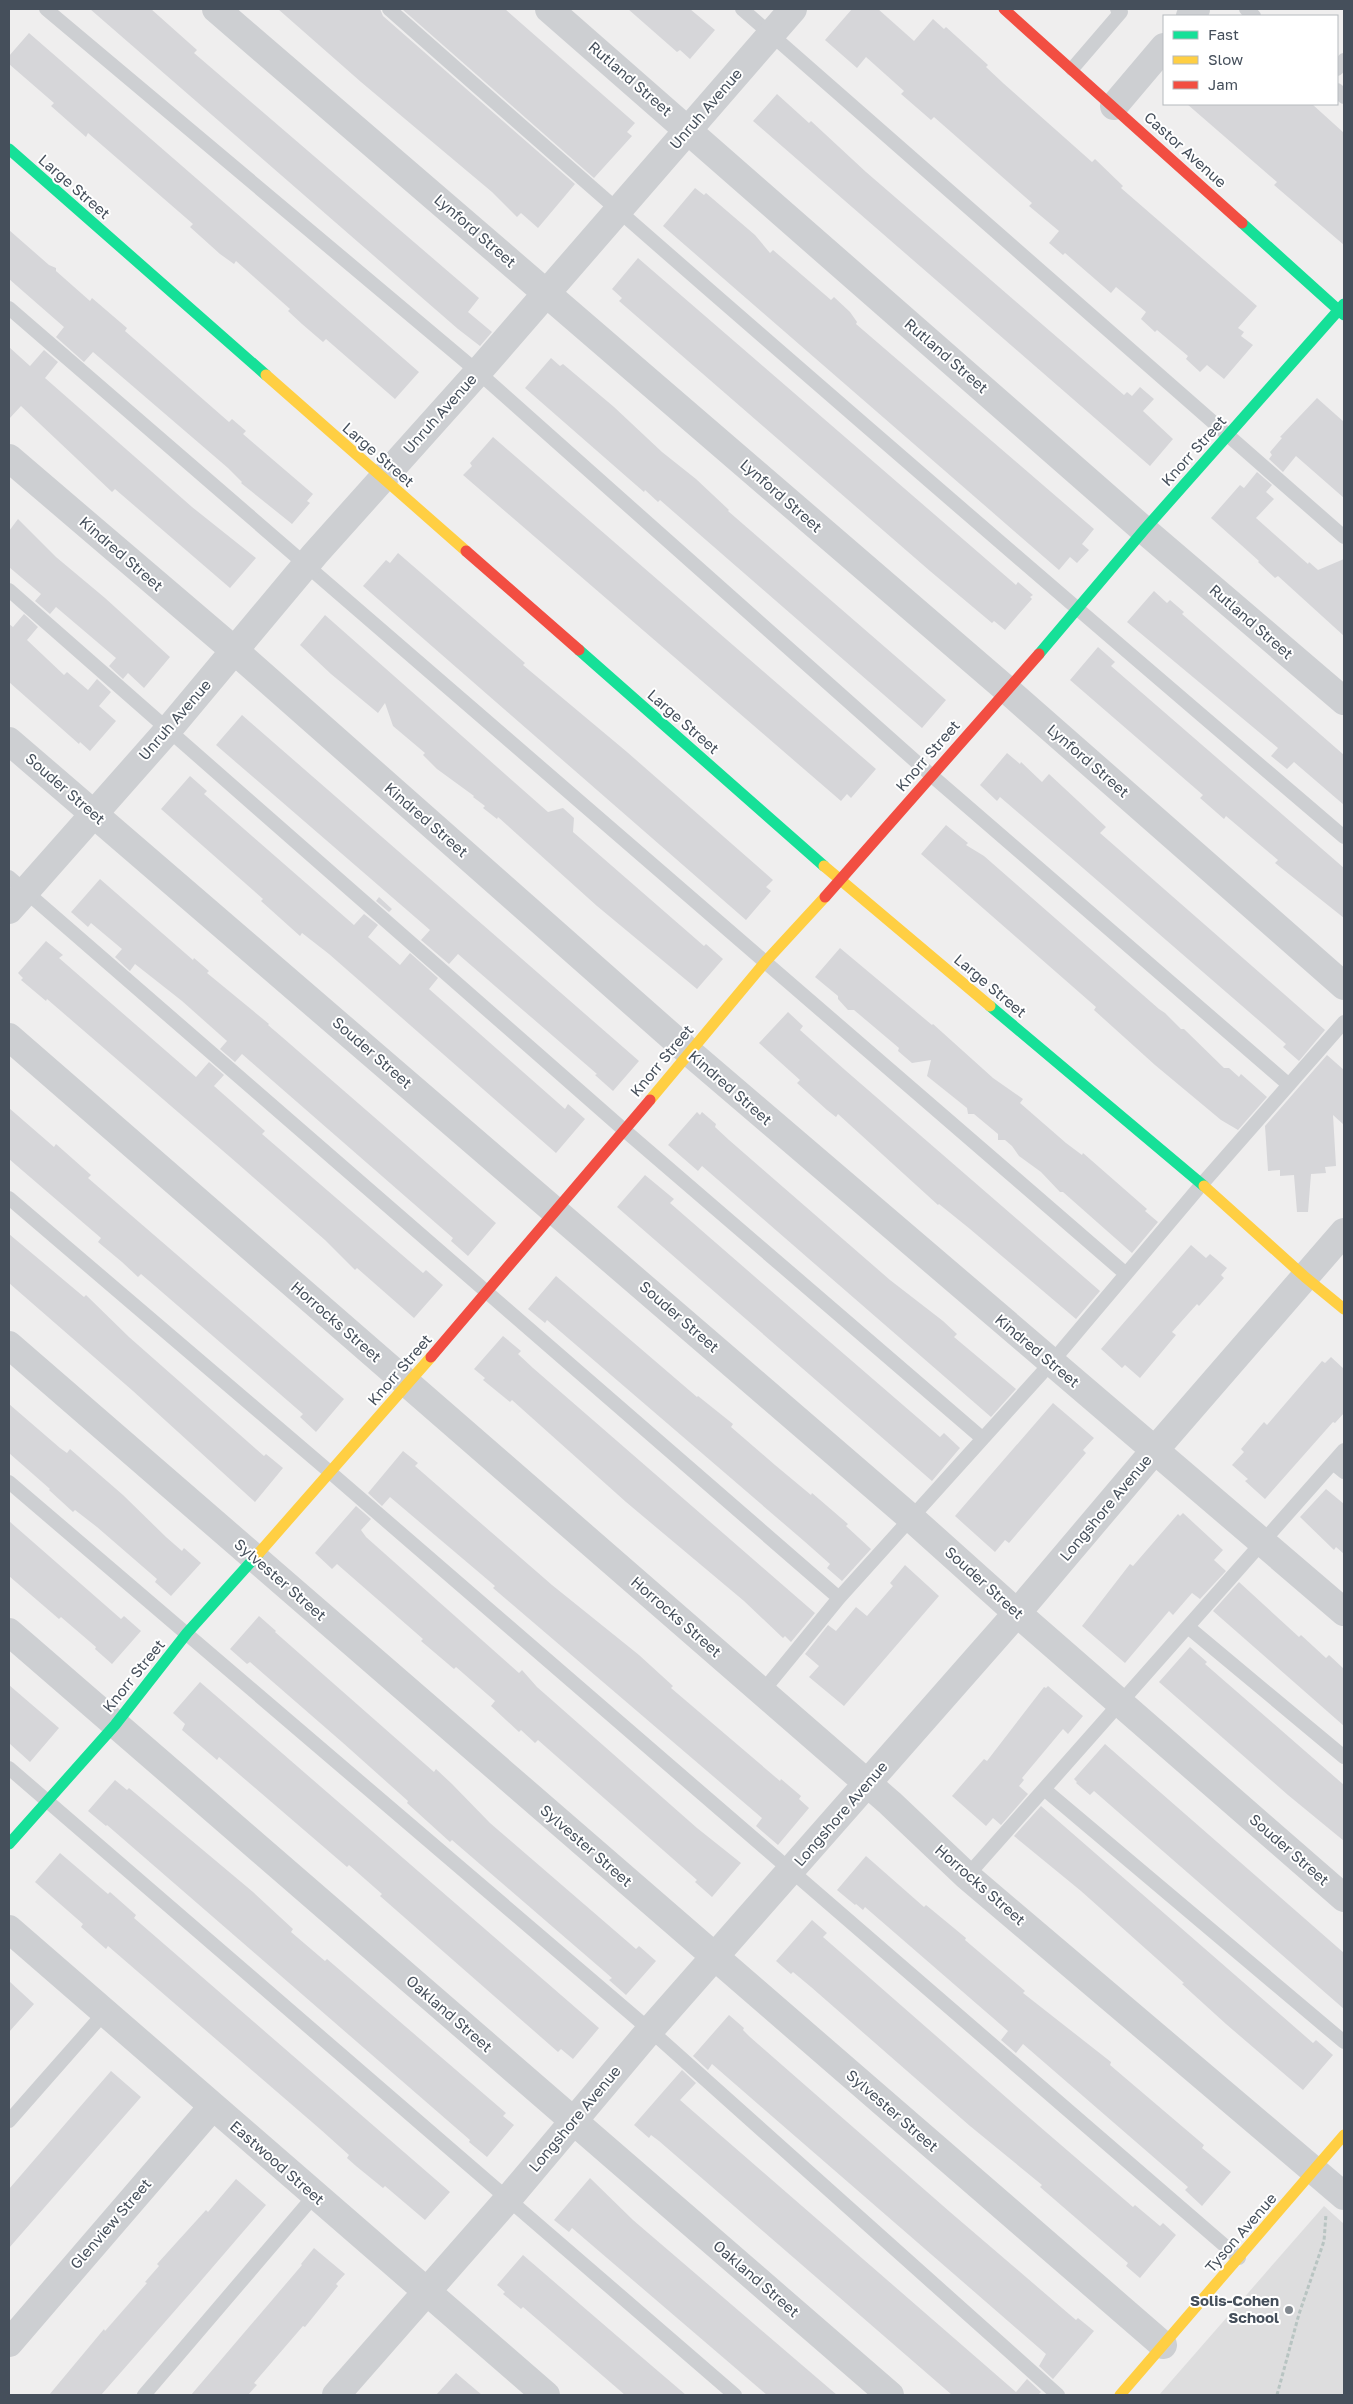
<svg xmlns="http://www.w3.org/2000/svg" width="1353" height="2404" viewBox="0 0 1353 2404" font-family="'Golos Text',sans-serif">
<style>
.education{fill:#ddddde}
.building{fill:#d6d6d9}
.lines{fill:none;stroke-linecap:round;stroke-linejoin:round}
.path{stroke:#b8c4c2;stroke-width:3;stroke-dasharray:4 2.5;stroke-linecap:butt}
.lane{stroke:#cdcfd2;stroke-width:14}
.street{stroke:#cdcfd2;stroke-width:28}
.fast{stroke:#16e098;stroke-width:11}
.slow{stroke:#ffcf43;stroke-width:11}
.jam{stroke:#f24e42;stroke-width:11}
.poi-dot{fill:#80878e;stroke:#fff;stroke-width:2}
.labels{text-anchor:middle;stroke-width:4;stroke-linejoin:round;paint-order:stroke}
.street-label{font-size:15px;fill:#454f5b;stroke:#fff}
.poi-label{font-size:15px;font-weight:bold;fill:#454f5b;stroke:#fff;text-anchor:end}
</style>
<rect width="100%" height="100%" fill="#efeeee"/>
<!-- education -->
<path class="education" d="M 1324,2206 L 1344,2224 L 1344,2395 L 1159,2395 Z"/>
<!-- building -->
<path class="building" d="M 90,9 L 151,9 L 197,50 L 194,53 L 479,298 L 468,312 L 492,332 L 480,346 L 458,329 Z
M 278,9 L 380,9 L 383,16 L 575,184 L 538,228 L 521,213 L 517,217 L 492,192 L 361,82 Z
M 402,9 L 505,9 L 635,123 L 627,132 L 632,136 L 594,178 Z
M 628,9 L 690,9 L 715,30 L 690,59 L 680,50 L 677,52 Z
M 852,9 L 878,9 L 914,41 L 933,19 L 944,29 L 946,27 L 988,65 L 986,67 L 1003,83 L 1092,162 L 1095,159 L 1123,186 L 1121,188 L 1257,306 L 1238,328 L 1244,332 L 1241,336 L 1253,345 L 1224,379 L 1207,365 L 1200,372 L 1186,359 L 1188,356 L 1157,330 L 1155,332 L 1141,319 L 1146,312 L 1116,287 L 1111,293 L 1065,253 L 1063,255 L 1049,243 L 1059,231 L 1029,206 L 1032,203 L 934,117 L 931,120 L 901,94 L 904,91 L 866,57 L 857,68 L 825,40 Z
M 29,33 L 419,372 L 395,399 L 326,339 L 323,342 L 302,324 L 288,311 L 290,309 L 236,261 L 234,264 L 220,254 L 190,227 L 193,224 L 88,133 L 86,137 L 51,106 L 54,103 L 9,64 L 9,56 Z
M 777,94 L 809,123 L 811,121 L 866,172 L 1124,395 L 1127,392 L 1132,396 L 1140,387 L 1154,399 L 1143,411 L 1173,439 L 1150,466 L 753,121 Z
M 1187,104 L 1312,104 L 1344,133 L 1344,245 L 1274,185 L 1277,182 Z
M 695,188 L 704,195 L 706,193 L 755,235 L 770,253 L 773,250 L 831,300 L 834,297 L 850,312 L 857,322 L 856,324 L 1094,529 L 1082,544 L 1089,550 L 1077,563 L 1070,557 L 1059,570 L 663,226 Z
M 9,230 L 49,265 L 56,268 L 56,271 L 90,301 L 92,298 L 127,328 L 125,331 L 229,422 L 232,419 L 246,431 L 243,434 L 313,494 L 307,501 L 310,503 L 292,524 L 241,483 L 242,482 L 228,468 L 93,352 L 84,362 L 56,337 L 64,327 L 9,279 Z
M 638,258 L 1016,585 L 1018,582 L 1033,595 L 1030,597 L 1032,599 L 1005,630 L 994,621 L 992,623 L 930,571 L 619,301 L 622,298 L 612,289 Z
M 9,347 L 30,366 L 44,350 L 58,362 L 45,378 L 192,507 L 256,558 L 230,588 L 115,489 L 112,492 L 21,406 L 9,419 Z
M 551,358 L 560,366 L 563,364 L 614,407 L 662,452 L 696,479 L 729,510 L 728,511 L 946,700 L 922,728 L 660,500 L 658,502 L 645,490 L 644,492 L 525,388 Z
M 1317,398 L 1344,422 L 1344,498 L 1296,456 L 1283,472 L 1269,459 L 1272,455 L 1270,452 L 1282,438 L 1280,437 Z
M 493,437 L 876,769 L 851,798 L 847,794 L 841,801 L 463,475 L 472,466 L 470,463 Z
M 1257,472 L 1272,485 L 1266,492 L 1274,499 L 1256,518 L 1308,564 L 1309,562 L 1318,570 L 1344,559 L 1344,636 L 1278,576 L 1275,578 L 1258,562 L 1259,561 L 1211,518 L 1240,485 L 1244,488 Z
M 18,519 L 56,557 L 105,598 L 170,657 L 144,688 L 128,673 L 123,679 L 109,666 L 116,658 L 56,607 L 50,614 L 35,601 L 41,594 L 9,567 L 9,531 Z
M 398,553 L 525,663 L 523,665 L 627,752 L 773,880 L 766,887 L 771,891 L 746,920 L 363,586 L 386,560 L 390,563 Z
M 1154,591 L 1167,603 L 1170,600 L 1184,612 L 1182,614 L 1344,755 L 1344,805 L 1294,762 L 1287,769 L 1271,756 L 1278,748 L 1127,622 Z
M 24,614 L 38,627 L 27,640 L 64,675 L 67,672 L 88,690 L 97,679 L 111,692 L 99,706 L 116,721 L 90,751 L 80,742 L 79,744 L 9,682 L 9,624 L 13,627 Z
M 325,615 L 548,812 L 563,808 L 574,818 L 573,832 L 704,946 L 706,944 L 723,959 L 697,989 L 597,906 L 498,817 L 497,819 L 483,808 L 485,806 L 473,797 L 474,796 L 437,769 L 423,755 L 425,753 L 393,726 L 385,703 L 378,713 L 331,674 L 300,645 Z
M 1098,647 L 1115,662 L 1111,666 L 1344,868 L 1344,918 L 1275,863 L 1278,860 L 1226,816 L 1224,819 L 1200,798 L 1203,795 L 1070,680 Z
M 242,715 L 639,1061 L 613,1091 L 595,1075 L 597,1074 L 458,954 L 449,964 L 421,940 L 430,930 L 216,745 Z
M 1007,753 L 1020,764 L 1021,762 L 1042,782 L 1049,774 L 1106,827 L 1100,833 L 1325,1030 L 1299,1061 L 1283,1047 L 1286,1044 L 1076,862 L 1000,797 L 997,801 L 980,785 Z
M 190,776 L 207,791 L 204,794 L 354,925 L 364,914 L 378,925 L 368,937 L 400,965 L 410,953 L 438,978 L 429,989 L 565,1109 L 568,1104 L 585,1119 L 556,1153 L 329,954 L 302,933 L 300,936 L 261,901 L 263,899 L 161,809 Z
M 946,825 L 968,843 L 966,845 L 984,856 L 1159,1009 L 1165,1013 L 1181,1029 L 1184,1029 L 1224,1068 L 1229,1068 L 1239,1077 L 1241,1074 L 1267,1097 L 1238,1130 L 1221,1120 L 1155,1065 L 1094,1010 L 1096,1007 L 921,854 Z
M 100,879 L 193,960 L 194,958 L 209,971 L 207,973 L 269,1024 L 268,1025 L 282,1037 L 496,1223 L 468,1256 L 451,1241 L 453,1238 L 242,1054 L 235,1062 L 220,1049 L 227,1041 L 182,1001 L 135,964 L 130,971 L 115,957 L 122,949 L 91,923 L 88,927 L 71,912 Z
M 379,897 L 392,909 L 389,912 L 376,901 Z
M 46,941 L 63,955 L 59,958 L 196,1077 L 209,1062 L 224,1075 L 214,1086 L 265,1131 L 262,1134 L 423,1273 L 426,1270 L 443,1285 L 414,1318 L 357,1268 L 355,1270 L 325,1240 L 237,1163 L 47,999 L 46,1001 L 21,980 L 23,978 L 18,973 Z
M 840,948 L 932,1025 L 933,1024 L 993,1078 L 1023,1099 L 1020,1103 L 1066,1143 L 1082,1155 L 1083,1153 L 1147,1209 L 1145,1211 L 1158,1222 L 1132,1253 L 1063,1192 L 1060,1192 L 1041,1172 L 1019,1156 L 1012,1146 L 1005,1140 L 998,1140 L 998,1134 L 974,1114 L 968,1114 L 967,1108 L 927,1076 L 931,1060 L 912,1063 L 898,1051 L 899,1048 L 854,1010 L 848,1010 L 838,999 L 838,996 L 815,977 Z
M 788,1012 L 803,1026 L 800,1030 L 845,1070 L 1100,1291 L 1076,1319 L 970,1229 L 939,1204 L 938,1205 L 838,1114 L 836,1117 L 827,1110 L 797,1083 L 800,1080 L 759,1043 Z
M 1327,1055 L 1344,1070 L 1344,1125 L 1333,1115 L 1336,1166 L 1325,1167 L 1326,1173 L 1311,1174 L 1308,1212 L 1297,1212 L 1294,1175 L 1280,1176 L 1280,1170 L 1268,1171 L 1265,1126 Z
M 9,1108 L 54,1147 L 56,1144 L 91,1175 L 88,1178 L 344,1399 L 316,1432 L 300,1417 L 303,1414 L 155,1286 L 141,1274 L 138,1277 L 122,1262 L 98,1242 L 101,1238 L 9,1159 Z
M 697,1112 L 700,1115 L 702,1112 L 716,1124 L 715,1127 L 729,1140 L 890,1280 L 943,1321 L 957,1334 L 954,1337 L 1016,1389 L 991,1417 L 702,1166 L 698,1171 L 668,1145 Z
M 645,1175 L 674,1199 L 670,1203 L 815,1329 L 940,1437 L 944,1433 L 960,1448 L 932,1481 L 617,1207 Z
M 9,1234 L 84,1297 L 86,1295 L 129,1337 L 264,1456 L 266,1454 L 283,1468 L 255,1502 L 133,1391 L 9,1283 Z
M 1191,1245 L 1206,1258 L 1210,1254 L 1227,1268 L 1221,1275 L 1224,1278 L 1199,1306 L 1197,1304 L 1172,1332 L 1176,1335 L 1140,1378 L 1125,1365 L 1122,1368 L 1101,1349 Z
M 556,1276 L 697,1397 L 698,1396 L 733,1424 L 731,1427 L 775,1465 L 811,1495 L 812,1493 L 848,1524 L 846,1526 L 871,1549 L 842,1581 L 827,1568 L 830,1564 L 804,1541 L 547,1320 L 545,1323 L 528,1309 Z
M 503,1336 L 521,1351 L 518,1354 L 533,1368 L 815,1613 L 791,1642 L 785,1636 L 783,1638 L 744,1601 L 626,1502 L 512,1400 L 510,1402 L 483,1380 L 485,1378 L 474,1369 Z
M 1331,1357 L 1344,1369 L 1344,1413 L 1335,1423 L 1333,1422 L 1265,1499 L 1245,1481 L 1248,1479 L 1232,1465 L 1244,1452 L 1241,1449 L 1264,1422 L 1267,1425 L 1322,1361 L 1325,1363 Z
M 1053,1403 L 1094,1438 L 1083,1450 L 1086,1453 L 1009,1543 L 1005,1540 L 995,1552 L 955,1516 Z
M 9,1404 L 60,1448 L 67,1453 L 70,1449 L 123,1495 L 166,1537 L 182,1551 L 184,1548 L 201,1563 L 171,1596 L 155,1582 L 157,1579 L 97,1527 L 75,1510 L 73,1512 L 49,1490 L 50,1489 L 9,1453 Z
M 403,1451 L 418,1463 L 415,1466 L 552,1585 L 639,1655 L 673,1686 L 671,1688 L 780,1781 L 781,1779 L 801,1796 L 799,1799 L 809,1808 L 778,1845 L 756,1826 L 762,1818 L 493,1588 L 495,1586 L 390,1497 L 382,1506 L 368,1493 Z
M 1326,1489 L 1344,1504 L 1344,1554 L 1336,1547 L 1334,1550 L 1300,1517 Z
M 356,1506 L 371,1519 L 361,1530 L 366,1537 L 519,1673 L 522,1670 L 537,1687 L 697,1828 L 741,1863 L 712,1897 L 695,1882 L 697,1880 L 538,1740 L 535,1743 L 521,1730 L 519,1732 L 491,1706 L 495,1701 L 456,1667 L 454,1669 L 421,1641 L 423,1639 L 337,1564 L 332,1569 L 315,1553 Z
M 1183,1513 L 1223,1550 L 1214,1560 L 1226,1571 L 1200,1599 L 1192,1593 L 1173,1615 L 1169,1611 L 1125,1663 L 1082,1626 L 1130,1564 L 1133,1566 L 1178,1514 L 1180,1516 Z
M 9,1521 L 121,1619 L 124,1616 L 141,1631 L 112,1664 L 95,1649 L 96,1647 L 61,1617 L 59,1619 L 9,1576 Z
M 905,1565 L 939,1596 L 844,1706 L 809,1677 L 819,1666 L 805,1654 L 828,1625 L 836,1631 L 856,1607 L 867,1616 L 893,1586 L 890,1583 Z
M 1239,1582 L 1299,1637 L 1301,1635 L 1326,1658 L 1329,1655 L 1344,1669 L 1344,1726 L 1213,1611 Z
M 259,1616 L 276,1631 L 275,1632 L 434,1772 L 436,1769 L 452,1784 L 490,1823 L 636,1949 L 639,1946 L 656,1961 L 626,1995 L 609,1980 L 612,1978 L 452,1840 L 450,1842 L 407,1803 L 408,1801 L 342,1742 L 250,1662 L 247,1664 L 230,1649 Z
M 1190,1647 L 1207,1662 L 1205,1664 L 1344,1785 L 1344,1841 L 1288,1795 L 1159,1682 Z
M 200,1682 L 599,2028 L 573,2059 L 561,2049 L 558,2052 L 380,1896 L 382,1894 L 349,1865 L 347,1867 L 219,1757 L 217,1760 L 182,1730 L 185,1724 L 173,1713 Z
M 9,1685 L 59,1728 L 30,1762 L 9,1743 Z
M 1048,1686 L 1083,1716 L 1068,1734 L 1063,1729 L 1022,1778 L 1024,1780 L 1019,1786 L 1028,1794 L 1001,1825 L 993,1818 L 986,1826 L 952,1796 L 984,1759 L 987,1761 L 1044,1687 L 1046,1688 Z
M 1105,1744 L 1344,1953 L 1344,2009 L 1094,1791 L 1090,1795 L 1076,1783 L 1077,1782 L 1074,1779 Z
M 115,1780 L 127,1790 L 129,1788 L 253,1892 L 293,1929 L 291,1932 L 325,1961 L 327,1959 L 506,2113 L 503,2116 L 514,2125 L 487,2157 L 469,2142 L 470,2140 L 107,1825 L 106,1826 L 88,1811 Z
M 1041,1806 L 1313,2043 L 1316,2040 L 1333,2055 L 1303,2090 L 1226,2024 L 1182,1984 L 1184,1983 L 1081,1891 L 1014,1836 Z
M 60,1853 L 108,1894 L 110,1892 L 136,1915 L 134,1918 L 450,2192 L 425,2220 L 385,2186 L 383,2188 L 356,2166 L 347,2158 L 349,2155 L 320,2129 L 108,1946 L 106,1949 L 81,1927 L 83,1924 L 35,1882 Z
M 866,1856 L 924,1907 L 926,1905 L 966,1938 L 965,1940 L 1025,1991 L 1023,1993 L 1111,2062 L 1110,2065 L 1204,2145 L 1202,2148 L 1231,2172 L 1202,2206 L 1185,2190 L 1188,2187 L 1023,2044 L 1016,2053 L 1001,2040 L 1008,2031 L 865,1907 L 863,1910 L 856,1904 L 855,1905 L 837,1890 Z
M 812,1920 L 827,1933 L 823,1937 L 1039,2126 L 1133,2207 L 1135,2205 L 1160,2226 L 1163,2223 L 1176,2235 L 1140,2278 L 1126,2266 L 1128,2263 L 1040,2187 L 1042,2185 L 970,2126 L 811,1987 L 793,1972 L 791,1974 L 776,1961 Z
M 9,1981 L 34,2004 L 9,2032 Z
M 729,2015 L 744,2028 L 743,2030 L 750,2037 L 950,2212 L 1076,2320 L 1078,2318 L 1094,2331 L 1053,2379 L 1039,2366 L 1046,2354 L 712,2064 L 708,2070 L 693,2056 Z
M 682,2070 L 696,2083 L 680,2100 L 1016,2392 L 1027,2379 L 1041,2392 L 1038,2395 L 952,2395 L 659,2141 L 651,2135 L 649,2138 L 634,2125 Z
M 111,2071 L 141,2097 L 9,2248 L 9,2189 Z
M 590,2178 L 633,2220 L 837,2395 L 767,2395 L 572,2228 L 569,2232 L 554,2220 Z
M 236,2179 L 266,2205 L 193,2290 L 101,2395 L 49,2395 L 104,2329 L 105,2331 L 147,2283 L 145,2282 L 159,2266 L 157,2264 L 206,2210 L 208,2212 Z
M 314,2248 L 345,2274 L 336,2284 L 338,2286 L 305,2327 L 303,2326 L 254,2383 L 257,2385 L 248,2395 L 191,2395 L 302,2265 L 301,2264 Z
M 523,2255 L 617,2336 L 686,2395 L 625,2395 L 523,2307 L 521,2309 L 503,2294 L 505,2292 L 497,2285 Z
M 456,2373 L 482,2395 L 436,2395 Z"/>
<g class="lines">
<!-- path -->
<path class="path" d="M 1277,2395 L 1299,2314 L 1324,2241 L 1326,2214"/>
<!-- lane -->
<path class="lane" d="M 46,9 L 478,372 L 931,775 L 1289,1085
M 389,9 C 705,288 1024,564 1344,837
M 742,9 L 1344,537
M 1246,9 L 1254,16
M 1072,69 L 1121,12 L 1117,9
M 1337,69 L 1344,60
M 1337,90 L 1344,97
M 9,308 L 1126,1274
M 9,590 L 623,1129 L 982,1438
M 9,877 L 839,1598
M 9,1198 L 331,1473 L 1239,2258
M 1333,1463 L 1344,1472
M 9,1482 L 650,2030 L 1058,2395
M 1188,1627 L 1344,1757
M 762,1692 L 839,1598 L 1051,1363 L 1202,1184 L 1344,1022
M 9,1768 L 735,2395
M 1044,1789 L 1344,2042
M 967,1876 L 1344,1450
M 9,2121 L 105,2012
M 144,2395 L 314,2196"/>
<!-- street -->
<path class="street" d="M 216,9 L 1006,689 L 1344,986
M 549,9 L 1144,530 L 1344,701
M 1190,16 L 1196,9
M 1114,106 L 1164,47
M 9,458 L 235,651 L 689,1052 L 1344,1612
M 9,741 L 910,1517 L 1017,1613 L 1344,1898
M 9,910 L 168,730 L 315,554 L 478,372 L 793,9
M 9,1037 L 890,1803 L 967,1876 L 1344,2196
M 9,1345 L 1163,2345
M 9,1632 L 890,2395
M 9,1929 L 546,2395
M 9,2343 L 213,2106
M 336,2395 L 508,2199 L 650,2030 L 1017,1613 L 1154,1451 L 1344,1232"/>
<!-- fast -->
<path class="fast" d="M 9,149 L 266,375
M 1242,223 L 1344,315
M 579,650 L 824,866
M 1039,654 L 1144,530 L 1344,304
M 990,1006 L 1204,1186
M 9,1844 L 115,1725 L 187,1633 L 259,1553"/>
<!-- slow -->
<path class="slow" d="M 266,375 L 466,551
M 824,866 L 990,1006
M 650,1100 L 766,961 L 825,897
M 1204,1186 L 1305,1277 L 1344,1309
M 259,1553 L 431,1357
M 1120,2395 L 1344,2135"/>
<!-- jam -->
<path class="jam" d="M 1004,9 L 1242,223
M 466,551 L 579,650
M 825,897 L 1039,654
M 431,1357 L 650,1100"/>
</g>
<!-- markers -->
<circle class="poi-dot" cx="1289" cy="2310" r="5"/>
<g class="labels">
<!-- street labels -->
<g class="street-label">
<text transform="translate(630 79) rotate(41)" y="5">Rutland Street</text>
<text transform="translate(706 109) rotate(-49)" y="5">Unruh Avenue</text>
<text transform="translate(1185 150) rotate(42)" y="5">Castor Avenue</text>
<text transform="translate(74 187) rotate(41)" y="5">Large Street</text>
<text transform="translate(475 231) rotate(41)" y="5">Lynford Street</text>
<text transform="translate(946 356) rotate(41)" y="5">Rutland Street</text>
<text transform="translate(440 414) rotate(-48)" y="5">Unruh Avenue</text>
<text transform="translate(1194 451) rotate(-48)" y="5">Knorr Street</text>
<text transform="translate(378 455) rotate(41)" y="5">Large Street</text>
<text transform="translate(781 496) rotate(41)" y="5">Lynford Street</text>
<text transform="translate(121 554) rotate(41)" y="5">Kindred Street</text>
<text transform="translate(1251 622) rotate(41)" y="5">Rutland Street</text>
<text transform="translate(175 720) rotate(-49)" y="5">Unruh Avenue</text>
<text transform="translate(683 722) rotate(41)" y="5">Large Street</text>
<text transform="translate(928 756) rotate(-49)" y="5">Knorr Street</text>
<text transform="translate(1088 761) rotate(41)" y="5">Lynford Street</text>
<text transform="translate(65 789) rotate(41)" y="5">Souder Street</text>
<text transform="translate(426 820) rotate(41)" y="5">Kindred Street</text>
<text transform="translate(990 986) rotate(40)" y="5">Large Street</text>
<text transform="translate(372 1053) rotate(41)" y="5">Souder Street</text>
<text transform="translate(662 1061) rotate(-50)" y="5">Knorr Street</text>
<text transform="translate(730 1088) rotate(41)" y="5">Kindred Street</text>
<text transform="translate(679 1317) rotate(41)" y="5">Souder Street</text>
<text transform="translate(336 1322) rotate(41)" y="5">Horrocks Street</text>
<text transform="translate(1037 1351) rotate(40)" y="5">Kindred Street</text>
<text transform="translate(400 1370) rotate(-49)" y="5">Knorr Street</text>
<text transform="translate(1106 1508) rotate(-50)" y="5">Longshore Avenue</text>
<text transform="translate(280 1580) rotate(41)" y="5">Sylvester Street</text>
<text transform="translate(984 1583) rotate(42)" y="5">Souder Street</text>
<text transform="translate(676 1617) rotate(41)" y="5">Horrocks Street</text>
<text transform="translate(134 1676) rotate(-51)" y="5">Knorr Street</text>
<text transform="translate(841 1814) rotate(-49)" y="5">Longshore Avenue</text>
<text transform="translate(586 1846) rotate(41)" y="5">Sylvester Street</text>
<text transform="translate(1289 1850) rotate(41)" y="5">Souder Street</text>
<text transform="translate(980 1885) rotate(41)" y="5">Horrocks Street</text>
<text transform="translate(449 2014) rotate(41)" y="5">Oakland Street</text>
<text transform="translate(892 2111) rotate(41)" y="5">Sylvester Street</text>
<text transform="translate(575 2119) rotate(-50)" y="5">Longshore Avenue</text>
<text transform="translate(277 2163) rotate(41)" y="5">Eastwood Street</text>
<text transform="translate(111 2224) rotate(-49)" y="5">Glenview Street</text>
<text transform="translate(1241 2233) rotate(-49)" y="5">Tyson Avenue</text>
<text transform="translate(756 2279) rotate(41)" y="5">Oakland Street</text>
</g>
<!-- poi labels -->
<g class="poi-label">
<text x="1279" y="2306">Solis-Cohen<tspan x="1279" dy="17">School</tspan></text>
</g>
</g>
<!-- border -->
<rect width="1353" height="2404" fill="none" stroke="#454f5b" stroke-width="20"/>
<!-- legend -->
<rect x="1163" y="15" width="175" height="90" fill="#ffffff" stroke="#b5b9bd"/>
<rect x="1173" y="31" width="25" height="8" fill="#16e098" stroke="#b5b9bd"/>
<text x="1208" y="40" font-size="15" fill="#454f5b">Fast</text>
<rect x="1173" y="56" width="25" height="8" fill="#ffcf43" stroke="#b5b9bd"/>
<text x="1208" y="65" font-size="15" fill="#454f5b">Slow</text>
<rect x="1173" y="81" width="25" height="8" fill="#f24e42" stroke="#b5b9bd"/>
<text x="1208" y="90" font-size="15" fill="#454f5b">Jam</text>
</svg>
